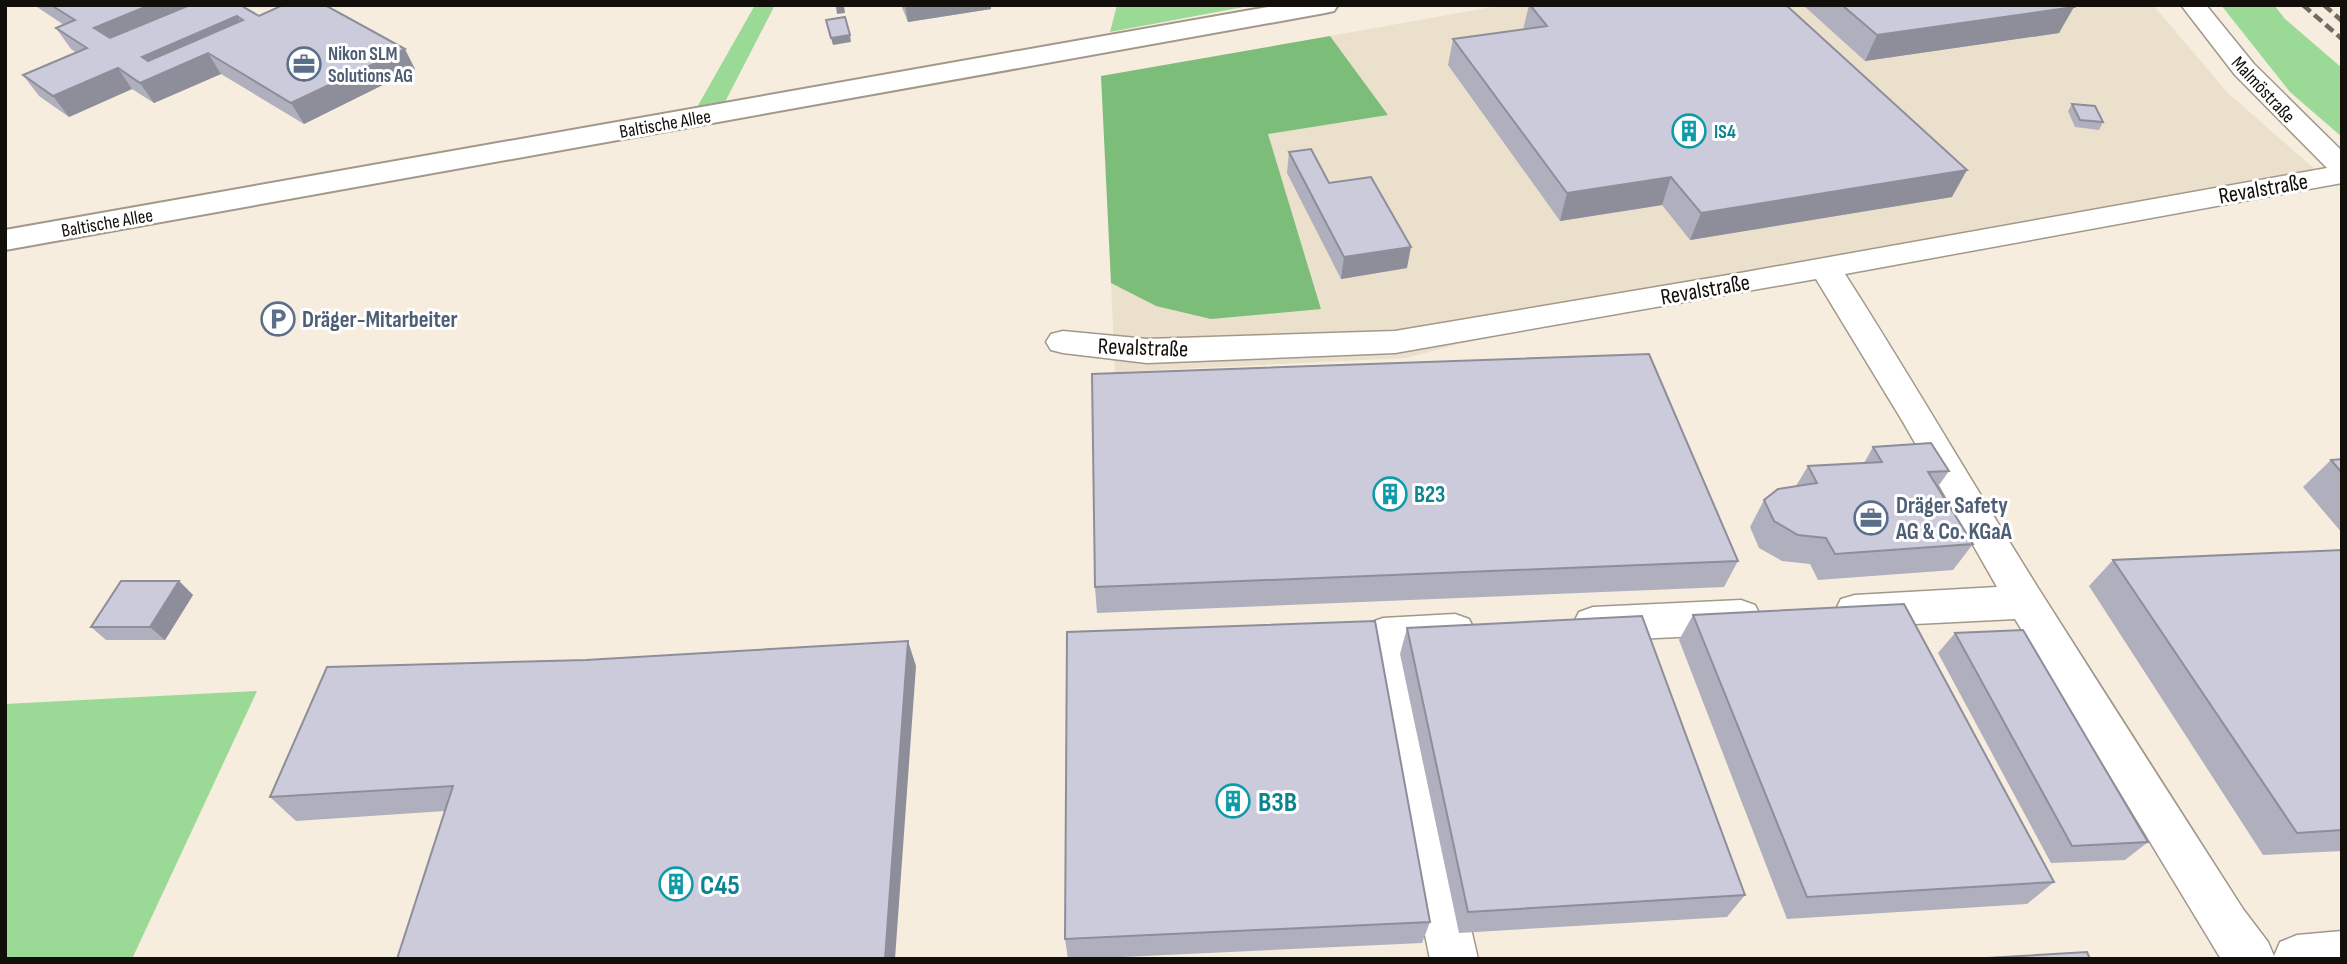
<svg xmlns="http://www.w3.org/2000/svg" width="2347" height="964" viewBox="0 0 2347 964" font-family="'Sofia Sans Condensed',sans-serif">
<style>
.commercial{fill:#eae0cb}
.green{fill:#9ad996}
.forest{fill:#7cbd79}
.lines{fill:none;stroke-linecap:round;stroke-linejoin:round}
.minor-casing{stroke:#a1988a;stroke-width:3}
.major-casing{stroke:#a1988a;stroke-width:4}
.minor{fill:#fff;fill-rule:evenodd}
.major{fill:#fff;fill-rule:evenodd}
.rail{stroke:#716b62;stroke-width:4.5;stroke-dasharray:10 5;stroke-linecap:butt}
.wall{fill:#afafbd}
.shaded-wall{fill:#8e8e9a}
.building{fill:#cbcbdc;stroke:#8e8e9a;stroke-width:2;fill-rule:evenodd}
.labels{text-anchor:middle;stroke-width:6;stroke-linejoin:round;paint-order:stroke}
.far-service-label{font-size:19px;font-weight:bold;fill:#4e5e75;stroke:#fff;text-anchor:start}
.far-street-label{font-size:19px;fill:#120f0a;stroke:#fff}
.far-culture-label{font-size:19px;font-weight:bold;fill:#0d838f;stroke:#fff;text-anchor:start}
.street-label{font-size:23px;fill:#120f0a;stroke:#fff}
.service-label{font-size:23px;font-weight:bold;fill:#4e5e75;stroke:#fff;text-anchor:start}
.culture-label{font-size:23px;font-weight:bold;fill:#0d838f;stroke:#fff;text-anchor:start}
.near-culture-label{font-size:28px;font-weight:bold;fill:#0d838f;stroke:#fff;text-anchor:start}
</style>
<rect width="100%" height="100%" fill="#f7edde"/>
<!-- commercial -->
<path class="commercial" d="M 1503,5 L 2153,5 L 2228,93 L 2319,173 L 1600,307 L 1406,358 L 1115,372 L 1111,283 L 1156,306 L 1321,308 L 1268,134 L 1388,115 L 1330,36 Z"/>
<!-- green -->
<path class="green" d="M 755,5 L 775,5 L 724,104 L 696,109 Z
M 1117,5 L 1254,5 L 1110,32 Z
M 2221,5 L 2274,5 L 2285,19 L 2342,68 L 2342,137 L 2290,92 Z
M 257,691 L 132,959 L 5,959 L 5,704 Z"/>
<!-- forest -->
<path class="forest" d="M 1330,36 L 1388,115 L 1268,134 L 1321,309 L 1211,319 L 1156,306 L 1111,283 L 1101,76 Z"/>
<g class="lines">
<defs>
<path id="minor" d="M 2181,5 L 2206,5 L 2254,64 L 2342,151 L 2342,183 L 1845,274 C 1912,379 1974,486 2040,591 C 2107,697 2175,803 2243,909 L 2268,942 L 2274,956 L 2280,942 L 2297,935 L 2342,931 L 2342,959 L 2221,959 L 2015,619 L 1855,627 L 1841,623 L 1835,611 L 1841,599 L 1855,595 L 1997,587 L 1903,422 L 1816,279 L 1395,353 L 1147,363 L 1063,353 L 1051,350 L 1046,342 L 1051,334 L 1063,331 L 1147,339 L 1395,331 L 1740,273 L 2327,168 L 2235,75 Z
M 1741,600 L 1755,605 L 1761,617 L 1755,629 L 1741,634 L 1593,641 L 1579,636 L 1573,624 L 1579,612 L 1593,607 Z
M 1455,614 L 1469,619 L 1475,631 L 1469,643 L 1455,648 L 1407,651 L 1478,959 L 1430,959 L 1363,635 L 1369,623 L 1383,618 Z"/>
<path id="major" d="M 1279,5 L 1338,5 L 1334,11 L 1325,13 L 5,250 L 5,230 Z"/>
</defs>
<!-- minor casing -->
<use href="#minor" class="minor-casing"/>
<!-- major casing -->
<use href="#major" class="major-casing"/>
<!-- minor -->
<use href="#minor" class="minor"/>
<!-- major -->
<use href="#major" class="major"/>
<!-- rail -->
<path class="rail" d="M 2303,5 L 2342,39
M 2324,5 L 2342,21"/>
</g>
<!-- wall -->
<path class="wall" d="M 34,5 L 240,5 L 259,16 L 415,69 L 304,124 L 221,74 L 154,103 L 132,89 L 69,117 L 39,96 L 23,75 L 77,53 L 71,49 L 56,28 L 64,25 Z
M 901,5 L 991,5 L 991,9 L 908,22 Z
M 1529,5 L 1786,5 L 1952,197 L 1690,240 L 1662,205 L 1560,221 L 1448,65 L 1453,39 L 1523,30 Z
M 1803,5 L 2072,5 L 2059,33 L 1865,61 Z
M 2072,104 L 2103,122 L 2099,130 L 2075,127 L 2068,111 Z
M 1289,152 L 1329,183 L 1407,268 L 1341,279 L 1287,173 Z
M 1873,447 L 1949,471 L 1937,488 L 1973,544 L 1953,570 L 1818,580 L 1810,564 L 1782,561 L 1759,548 L 1750,527 L 1764,500 L 1796,486 L 1808,466 L 1864,463 Z
M 2342,459 L 2342,533 L 2303,487 L 2331,460 Z
M 2342,550 L 2342,851 L 2263,855 L 2089,586 L 2113,560 Z
M 1738,561 L 1724,587 L 1097,613 L 1095,587 Z
M 179,581 L 193,595 L 165,640 L 106,640 L 91,627 Z
M 1693,615 L 2054,882 L 2027,904 L 1787,919 L 1679,640 Z
M 1407,628 L 1745,895 L 1727,917 L 1459,933 L 1400,654 Z
M 1955,633 L 2148,842 L 2125,860 L 2051,863 L 1938,653 Z
M 916,666 L 445,811 L 296,821 L 270,797 Z
M 1430,922 L 1422,943 L 1080,959 L 1068,959 L 1065,939 Z"/>
<!-- shaded-wall -->
<path class="shaded-wall" d="M 150,5 L 199,5 L 108,49 L 94,28 Z
M 905,5 L 991,5 L 991,9 L 908,22 Z
M 844,6 L 845,13 L 837,14 L 836,7 Z
M 2074,7 L 2059,33 L 1865,61 L 1877,35 Z
M 237,16 L 249,37 L 208,53 L 221,74 L 154,103 L 140,83 L 142,57 Z
M 850,35 L 851,42 L 833,45 L 831,38 Z
M 405,49 L 415,69 L 304,124 L 291,103 Z
M 118,68 L 132,89 L 69,117 L 53,96 Z
M 1967,170 L 1952,197 L 1690,240 L 1701,213 Z
M 1671,177 L 1662,205 L 1560,221 L 1567,193 Z
M 1411,247 L 1407,268 L 1341,279 L 1344,257 Z
M 179,581 L 193,595 L 165,640 L 150,627 Z
M 908,641 L 916,666 L 895,959 L 885,959 Z"/>
<!-- building -->
<path class="building" d="M 51,5 L 150,5 L 94,28 L 110,38 L 190,5 L 240,5 L 259,16 L 283,5 L 325,5 L 405,49 L 291,103 L 208,53 L 140,83 L 118,68 L 53,96 L 23,75 L 87,48 L 56,28 L 75,20 ZM 237,16 L 243,20 L 148,61 L 142,57 Z
M 1530,5 L 1786,5 L 1967,170 L 1701,213 L 1671,177 L 1567,193 L 1453,39 L 1547,26 Z
M 1842,5 L 2072,5 L 2074,7 L 1877,35 Z
M 845,17 L 850,35 L 831,38 L 826,20 Z
M 2072,104 L 2095,106 L 2103,122 L 2080,120 Z
M 1311,149 L 1329,183 L 1371,177 L 1411,247 L 1344,257 L 1289,152 Z
M 1649,354 L 1738,561 L 1095,587 L 1092,374 Z
M 1931,443 L 1949,471 L 1928,472 L 1973,544 L 1835,554 L 1826,538 L 1798,535 L 1774,521 L 1764,500 L 1778,489 L 1817,483 L 1808,466 L 1882,462 L 1873,447 Z
M 2342,459 L 2342,473 L 2331,460 Z
M 2342,550 L 2342,830 L 2297,833 L 2113,560 Z
M 121,581 L 179,581 L 150,627 L 91,627 Z
M 1904,604 L 2054,882 L 1807,897 L 1693,615 Z
M 1642,616 L 1745,895 L 1468,912 L 1407,628 Z
M 1375,621 L 1430,922 L 1065,939 L 1067,632 Z
M 2023,630 L 2148,842 L 2072,846 L 1955,633 Z
M 908,641 L 885,959 L 397,959 L 453,786 L 270,797 L 327,667 L 586,660 Z
M 2087,952 L 2090,959 L 1970,959 Z"/>
<!-- icons -->
<defs>
<symbol id="office-ring" viewBox="-11 -11 22 22"><circle r="9.5" fill="#fff" stroke="#5c6f8a" stroke-width="1.5"/><path d="M-6-3h4V-5.5h4V-3h4V5H-6ZM-1-4.5V-3h2v-1.5ZM-6 0V1H6V0Z" fill="#5c6f8a"/></symbol>
<symbol id="building-ring" viewBox="-11 -11 22 22"><circle r="9.5" fill="#fff" stroke="#0f9aa8" stroke-width="1.5"/><path d="M-4-6H4V6H1V3H-1V6H-4ZM-2.5-4.3h1.7v1.8h-1.7ZM.8-4.3h1.7v1.8H.8ZM-2.5-1h1.7V.8h-1.7ZM.8-1h1.7V.8H.8Z" fill="#0f9aa8"/></symbol>
<symbol id="parking-ring" viewBox="-11 -11 22 22"><circle r="9.5" fill="#fff" stroke="#5c6f8a" stroke-width="1.5"/><path d="M-3.5-5.5H1a3.5 3.5 0 0 1 0 7H-1V5.5H-3.5ZM-1-3.4V-.6H.8a1.4 1.4 0 0 0 0-2.8Z" fill="#5c6f8a"/></symbol>
</defs>
<g fill-rule="evenodd">
<use href="#office-ring" x="285" y="45" width="38" height="38"/>
<use href="#building-ring" x="1670" y="112" width="38" height="38"/>
<use href="#parking-ring" x="259" y="300" width="38" height="38"/>
<use href="#building-ring" x="1371" y="475" width="38" height="38"/>
<use href="#office-ring" x="1852" y="499" width="38" height="38"/>
<use href="#building-ring" x="1214" y="782" width="38" height="38"/>
<use href="#building-ring" x="657" y="865" width="38" height="38"/>
</g>
<g class="labels">
<!-- far-service labels -->
<g class="far-service-label">
<text x="328" y="60">Nikon SLM<tspan x="328" dy="22">Solutions AG</tspan></text>
</g>
<!-- far-street labels -->
<g class="far-street-label">
<text transform="translate(2264 89) rotate(47)" y="7">Malmöstraße</text>
<text transform="translate(665 123) rotate(-10)" y="7">Baltische Allee</text>
<text transform="translate(107 222) rotate(-10)" y="7">Baltische Allee</text>
</g>
<!-- far-culture labels -->
<g class="far-culture-label">
<text x="1714" y="138">IS4</text>
</g>
<!-- street labels -->
<g class="street-label">
<text transform="translate(2263 188) rotate(-10)" y="8">Revalstraße</text>
<text transform="translate(1705 289) rotate(-10)" y="8">Revalstraße</text>
<text transform="translate(1143 347) rotate(2)" y="8">Revalstraße</text>
</g>
<!-- service labels -->
<g class="service-label">
<text x="302" y="327">Dräger-Mitarbeiter</text>
<text x="1896" y="513">Dräger Safety<tspan x="1896" dy="26">AG &amp; Co. KGaA</tspan></text>
</g>
<!-- culture labels -->
<g class="culture-label">
<text x="1414" y="502">B23</text>
</g>
<!-- near-culture labels -->
<g class="near-culture-label">
<text x="1258" y="811">B3B</text>
<text x="700" y="894">C45</text>
</g>
</g>
<!-- border -->
<rect width="2347" height="964" fill="none" stroke="#120f0a" stroke-width="14"/>
</svg>
